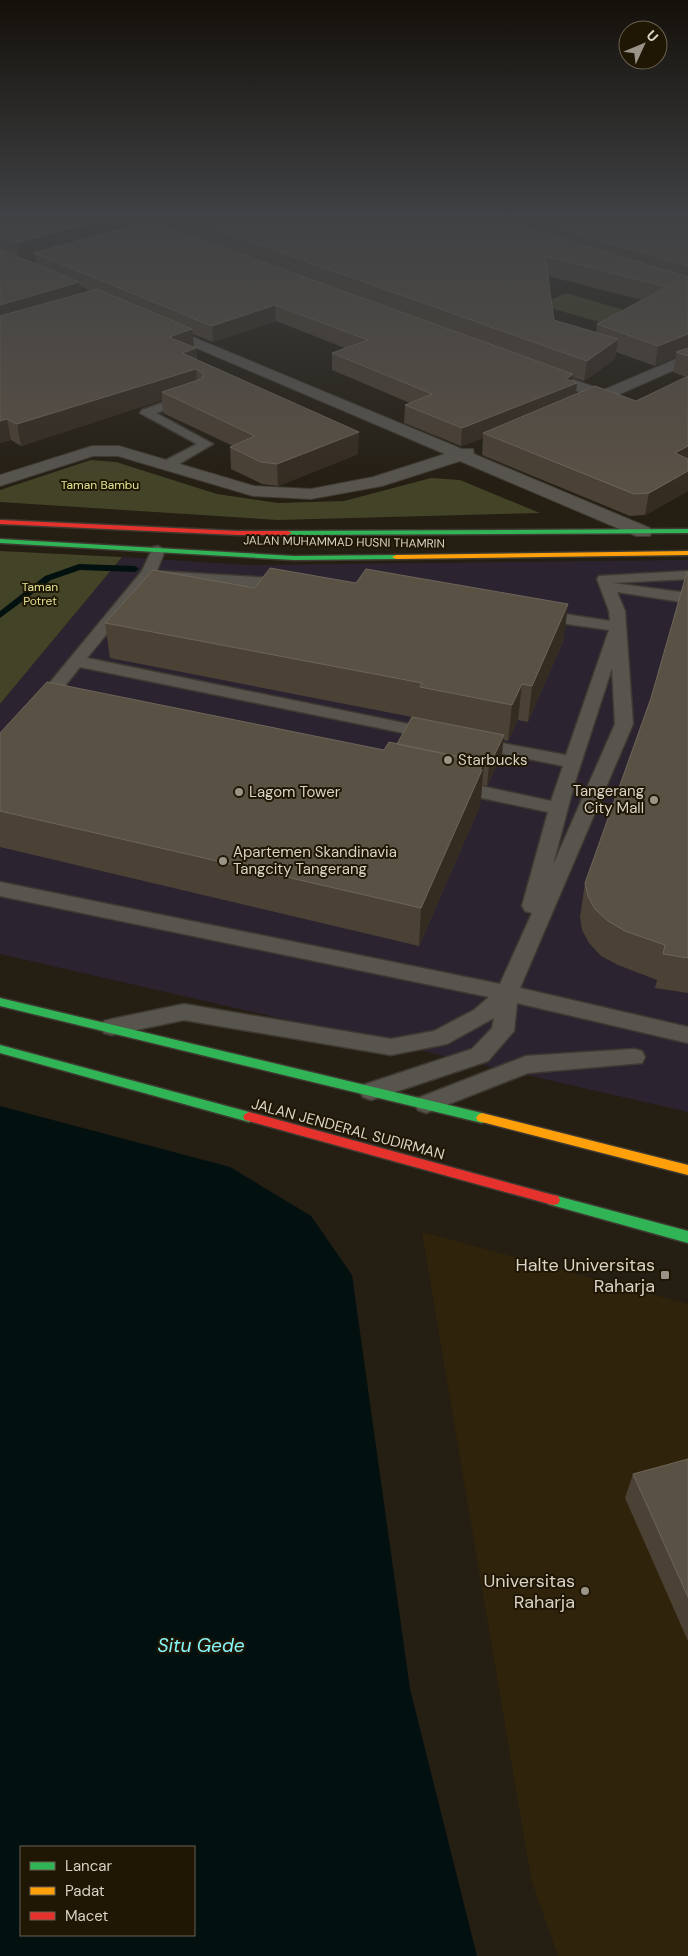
<svg xmlns="http://www.w3.org/2000/svg" width="688" height="1956" viewBox="0 0 688 1956" font-family="'DM Sans',sans-serif">
<style>
.commercial{fill:#2b2430}
.built{fill:#30230b}
.green{fill:#434427}
.water{fill:#031010;fill-rule:evenodd}
.lines{fill:none;stroke-linecap:round;stroke-linejoin:round}
.stream{fill:#031010;fill-rule:evenodd}
.lane-casing{stroke:#3f3a31;stroke-width:3}
.street-casing{stroke:#3f3a31;stroke-width:2}
.fast-casing{stroke:#3f3a31;stroke-width:3}
.slow-casing{stroke:#3f3a31;stroke-width:3}
.jam-casing{stroke:#3f3a31;stroke-width:3}
.lane{fill:#58554f;fill-rule:evenodd}
.street{fill:#58554f;fill-rule:evenodd}
.fast{fill:#30b455;fill-rule:evenodd}
.slow{fill:#ff9f0a;fill-rule:evenodd}
.jam{fill:#e5322d;fill-rule:evenodd}
.wall{fill:#4b4135;fill-rule:evenodd}
.shaded-wall{fill:#352c21}
.building{fill:#5a5145;stroke:#6e6559}
.poi-dot{fill:#9a9388;stroke:#201604;stroke-width:2}
.labels{text-anchor:middle;stroke-width:4;stroke-linejoin:round;paint-order:stroke}
.far-park-label{font-size:12px;fill:#dfe392;stroke:#201604}
.far-street-label{font-size:12px;fill:#d9d2c7;stroke:#201604}
.poi-label{font-size:15px;fill:#d9d2c7;stroke:#201604;text-anchor:start}
.street-label{font-size:15px;fill:#d9d2c7;stroke:#201604}
.near-poi-label{font-size:18px;fill:#d9d2c7;stroke:#201604;text-anchor:end}
.near-water-label{font-size:19px;font-style:italic;fill:#85f6fb;stroke:#201604}
</style>
<rect width="100%" height="100%" fill="#241e13"/>
<!-- commercial -->
<path class="commercial" d="M 122,557 L 248,565 L 688,560 L 688,1112 L 0,954 L 0,704 Z"/>
<!-- built -->
<path class="built" d="M 422,1232 L 688,1304 L 688,1956 L 558,1956 L 531,1879 Z"/>
<!-- green -->
<path class="green" d="M 566,293 L 641,315 L 617,327 L 540,305 Z
M 91,460 L 116,462 L 217,494 L 278,503 L 344,501 L 431,478 L 460,480 L 540,513 L 278,520 L 0,502 L 0,490 Z
M 0,551 L 122,557 L 0,704 Z"/>
<!-- water -->
<path class="water" d="M 0,1106 L 230,1167 L 311,1216 L 352,1275 L 410,1689 L 477,1956 L 0,1956 ZM 21,1847 L 194,1847 L 194,1935 L 21,1935 Z"/>
<g class="lines">
<!-- stream -->
<path class="stream" d="M 79,564 L 135,566 L 139,569 L 135,572 L 80,570 L 51,580 L 0,618 L 0,611 L 45,576 Z"/>
<defs>
<path id="lane" d="M 191,393 L 195,394 L 197,397 L 195,400 L 156,413 L 213,444 L 172,468 L 162,468 L 160,465 L 162,462 L 197,444 L 140,413 L 142,410 Z
M 158,546 L 165,550 L 157,571 L 288,579 L 296,584 L 288,589 L 151,580 L 87,658 L 433,729 L 439,730 L 442,734 L 439,738 L 433,739 L 80,667 L 45,711 L 33,711 L 31,707 L 33,703 L 142,571 L 153,547 Z
M 688,571 L 688,579 L 613,583 L 688,593 L 688,603 L 617,592 L 625,611 L 633,724 L 520,988 L 688,1027 L 688,1043 L 517,1003 L 514,1031 L 488,1061 L 371,1100 L 363,1097 L 359,1091 L 363,1085 L 472,1049 L 492,1028 L 494,1018 L 447,1044 L 391,1055 L 184,1020 L 112,1035 L 104,1033 L 101,1027 L 104,1021 L 112,1019 L 184,1004 L 391,1039 L 434,1031 L 474,1010 L 489,997 L 0,896 L 0,882 L 500,984 L 532,913 L 525,911 L 522,906 L 548,812 L 453,792 L 447,790 L 444,786 L 447,782 L 453,780 L 551,801 L 563,766 L 475,748 L 469,747 L 466,743 L 469,739 L 475,738 L 566,755 L 609,630 L 539,620 L 531,615 L 539,610 L 610,621 L 609,611 L 597,579 L 599,576 ZM 612,668 L 615,724 L 553,865 L 574,785 Z
M 634,1049 L 642,1051 L 645,1057 L 642,1063 L 528,1073 L 426,1113 L 418,1110 L 414,1104 L 418,1098 L 526,1056 Z"/>
<path id="street" d="M 197,213 L 217,213 L 215,216 L 128,240 L 122,236 L 124,233 Z
M 159,323 L 462,449 L 473,449 L 474,454 L 650,528 L 652,532 L 650,536 L 636,536 L 460,461 L 382,486 L 311,499 L 253,496 L 118,456 L 93,456 L 0,486 L 0,475 L 92,446 L 119,446 L 254,486 L 311,489 L 373,477 L 445,454 L 154,330 L 152,327 L 154,324 Z
M 688,354 L 688,364 L 604,401 L 537,376 L 534,373 L 537,370 L 547,370 L 603,390 Z"/>
<path id="fast" d="M 688,529 L 688,533 L 288,535 L 284,533 L 288,531 Z
M 0,539 L 294,556 L 396,555 L 400,557 L 396,559 L 294,560 L 0,543 Z
M 0,998 L 482,1113 L 486,1115 L 488,1118 L 486,1121 L 482,1123 L 0,1006 Z
M 0,1045 L 249,1112 L 253,1114 L 255,1117 L 253,1120 L 249,1122 L 0,1053 Z
M 553,1195 L 688,1231 L 688,1243 L 548,1204 L 546,1200 L 548,1196 Z"/>
<path id="slow" d="M 688,551 L 688,555 L 396,559 L 392,557 L 396,555 Z
M 482,1113 L 688,1165 L 688,1175 L 478,1121 L 476,1118 L 478,1115 Z"/>
<path id="jam" d="M 0,520 L 238,531 L 288,531 L 292,533 L 288,535 L 238,535 L 0,524 Z
M 249,1112 L 553,1195 L 558,1196 L 560,1200 L 558,1204 L 553,1205 L 245,1120 L 243,1117 L 245,1114 Z"/>
</defs>
<!-- lane casing -->
<use href="#lane" class="lane-casing"/>
<!-- street casing -->
<use href="#street" class="street-casing"/>
<!-- fast casing -->
<use href="#fast" class="fast-casing"/>
<!-- slow casing -->
<use href="#slow" class="slow-casing"/>
<!-- jam casing -->
<use href="#jam" class="jam-casing"/>
<!-- lane -->
<use href="#lane" class="lane"/>
<!-- street -->
<use href="#street" class="street"/>
<!-- fast -->
<use href="#fast" class="fast"/>
<!-- slow -->
<use href="#slow" class="slow"/>
<!-- jam -->
<use href="#jam" class="jam"/>
</g>
<!-- wall -->
<path class="wall" d="M 0,213 L 688,213 L 688,491 L 645,515 L 630,516 L 482,455 L 483,438 L 461,446 L 404,423 L 405,405 L 410,403 L 332,370 L 332,353 L 345,348 L 276,321 L 213,342 L 193,334 L 194,347 L 196,348 L 197,360 L 358,454 L 278,486 L 262,484 L 231,469 L 230,447 L 233,446 L 163,413 L 162,400 L 21,446 L 11,440 L 0,443 ZM 168,219 L 169,228 L 154,223 ZM 35,257 L 36,264 L 25,260 ZM 548,276 L 642,300 L 597,324 L 596,332 L 554,320 ZM 80,286 L 90,291 L 81,294 ZM 616,352 L 655,366 L 676,357 L 673,372 L 686,377 L 636,401 L 576,395 L 572,381 L 572,377 L 584,381 L 615,359 Z
M 688,572 L 688,993 L 655,988 L 657,980 L 618,965 L 601,956 L 589,943 L 582,930 L 580,917 L 585,883 L 651,698 Z
M 255,588 L 564,639 L 528,722 L 518,720 L 508,741 L 503,740 L 502,754 L 487,786 L 482,785 L 479,808 L 419,946 L 0,847 L 0,733 L 384,750 L 397,744 L 412,717 L 110,658 L 105,623 Z
M 688,1459 L 688,1641 L 625,1498 L 633,1474 Z"/>
<!-- shaded-wall -->
<path class="shaded-wall" d="M 126,213 L 167,213 L 168,219 L 40,255 L 34,253 L 35,257 L 20,261 L 17,243 Z
M 79,282 L 81,301 L 0,325 L 0,305 Z
M 275,305 L 276,321 L 213,342 L 212,326 Z
M 192,329 L 194,349 L 169,337 Z
M 688,334 L 688,352 L 676,352 L 676,357 L 655,366 L 658,346 Z
M 618,339 L 615,359 L 584,381 L 587,361 Z
M 196,348 L 198,368 L 196,369 L 197,389 L 162,392 L 162,400 L 21,446 L 17,424 L 182,353 Z
M 573,374 L 571,385 L 577,383 L 575,400 L 483,433 L 483,438 L 461,446 L 462,428 L 566,379 Z
M 7,419 L 11,440 L 0,443 L 0,421 Z
M 359,432 L 358,454 L 278,486 L 277,464 Z
M 688,446 L 688,465 L 675,453 Z
M 688,471 L 688,491 L 645,515 L 649,493 Z
M 568,604 L 564,639 L 528,722 L 532,686 Z
M 522,684 L 518,720 L 508,741 L 512,705 Z
M 504,735 L 502,754 L 487,786 L 489,766 Z
M 484,762 L 481,800 L 479,808 L 419,946 L 421,908 Z"/>
<!-- building -->
<path class="building" d="M 0,213 L 126,213 L 17,243 L 0,237 Z
M 169,213 L 476,213 L 688,277 L 688,334 L 658,346 L 597,324 L 667,287 L 545,256 L 554,320 L 618,339 L 587,361 Z
M 505,213 L 688,213 L 688,266 Z
M 149,221 L 573,374 L 566,379 L 577,383 L 462,428 L 405,405 L 432,394 L 332,353 L 368,340 L 275,305 L 212,326 L 34,253 Z
M 0,249 L 79,282 L 0,305 Z
M 97,289 L 192,329 L 169,337 L 196,348 L 182,353 L 359,432 L 277,464 L 261,462 L 230,447 L 255,436 L 162,392 L 201,379 L 204,374 L 196,369 L 17,424 L 7,419 L 0,421 L 0,316 Z
M 688,348 L 688,356 L 676,352 Z
M 688,376 L 688,446 L 675,453 L 688,459 L 688,471 L 649,493 L 634,494 L 483,433 L 595,386 L 636,401 Z
M 270,568 L 356,583 L 366,569 L 568,604 L 532,686 L 522,684 L 512,705 L 420,687 L 422,683 L 105,623 L 153,570 L 255,588 Z
M 687,572 L 688,572 L 688,958 L 663,954 L 665,945 L 625,931 L 608,921 L 595,909 L 588,896 L 585,883 L 651,698 Z
M 47,682 L 384,750 L 389,742 L 484,762 L 480,770 L 482,770 L 421,908 L 0,811 L 0,733 Z
M 412,717 L 504,735 L 489,766 L 484,765 L 484,762 L 397,744 Z
M 688,1459 L 688,1597 L 633,1474 Z"/>
<!-- sky -->
<linearGradient id="sky" x2="0" y2="1"><stop stop-color="#14100a"/><stop offset="0.44" stop-color="#3f4144"/><stop offset="1" stop-color="#3f4144" stop-opacity="0"/></linearGradient>
<rect width="688" height="487" fill="url(#sky)"/>
<!-- markers -->
<g class="poi-dot">
<circle cx="448" cy="760" r="5"/>
<circle cx="239" cy="792" r="5"/>
<circle cx="654" cy="800" r="5"/>
<circle cx="223" cy="861" r="5"/>
<rect x="660" y="1270" width="10" height="10" rx="2.5"/>
<circle cx="585" cy="1591" r="5"/>
</g>
<g class="labels">
<!-- far-park labels -->
<g class="far-park-label">
<text x="100" y="489">Taman Bambu</text>
<text x="40" y="591">Taman<tspan x="40" dy="14">Potret</tspan></text>
</g>
<!-- far-street labels -->
<g class="far-street-label">
<text transform="translate(344 542) rotate(1)" y="4">JALAN MUHAMMAD HUSNI THAMRIN</text>
</g>
<!-- poi labels -->
<g class="poi-label">
<text x="458" y="765">Starbucks</text>
<text x="644" y="796" text-anchor="end">Tangerang<tspan x="644" dy="17">City Mall</tspan></text>
<text x="249" y="797">Lagom Tower</text>
<text x="233" y="857">Apartemen Skandinavia<tspan x="233" dy="17">Tangcity Tangerang</tspan></text>
</g>
<!-- street labels -->
<g class="street-label">
<text transform="translate(348 1129) rotate(15)" y="5">JALAN JENDERAL SUDIRMAN</text>
</g>
<!-- near-poi labels -->
<g class="near-poi-label">
<text x="655" y="1271">Halte Universitas<tspan x="655" dy="21">Raharja</tspan></text>
<text x="575" y="1587">Universitas<tspan x="575" dy="21">Raharja</tspan></text>
</g>
<!-- near-water labels -->
<g class="near-water-label">
<text x="201" y="1652">Situ Gede</text>
</g>
</g>
<!-- legend -->
<rect x="20" y="1846" width="175" height="90" fill="#201604" stroke="#6a6152"/>
<rect x="30" y="1862" width="25" height="8" fill="#30b455" stroke="#6a6152"/>
<text x="65" y="1871" font-size="15" fill="#d9d2c7">Lancar</text>
<rect x="30" y="1887" width="25" height="8" fill="#ff9f0a" stroke="#6a6152"/>
<text x="65" y="1896" font-size="15" fill="#d9d2c7">Padat</text>
<rect x="30" y="1912" width="25" height="8" fill="#e5322d" stroke="#6a6152"/>
<text x="65" y="1921" font-size="15" fill="#d9d2c7">Macet</text>
<!-- north arrow -->
<g transform="translate(643 45) rotate(46)"><circle r="24" fill="#201604" stroke="#6a6152"/>
<path d="M0-4L9 19L0 12L-9 19Z" fill="#9a9388"/>
<text y="-8" font-size="14" font-weight="bold" text-anchor="middle" fill="#d9d2c7">U</text>
</g>
</svg>
